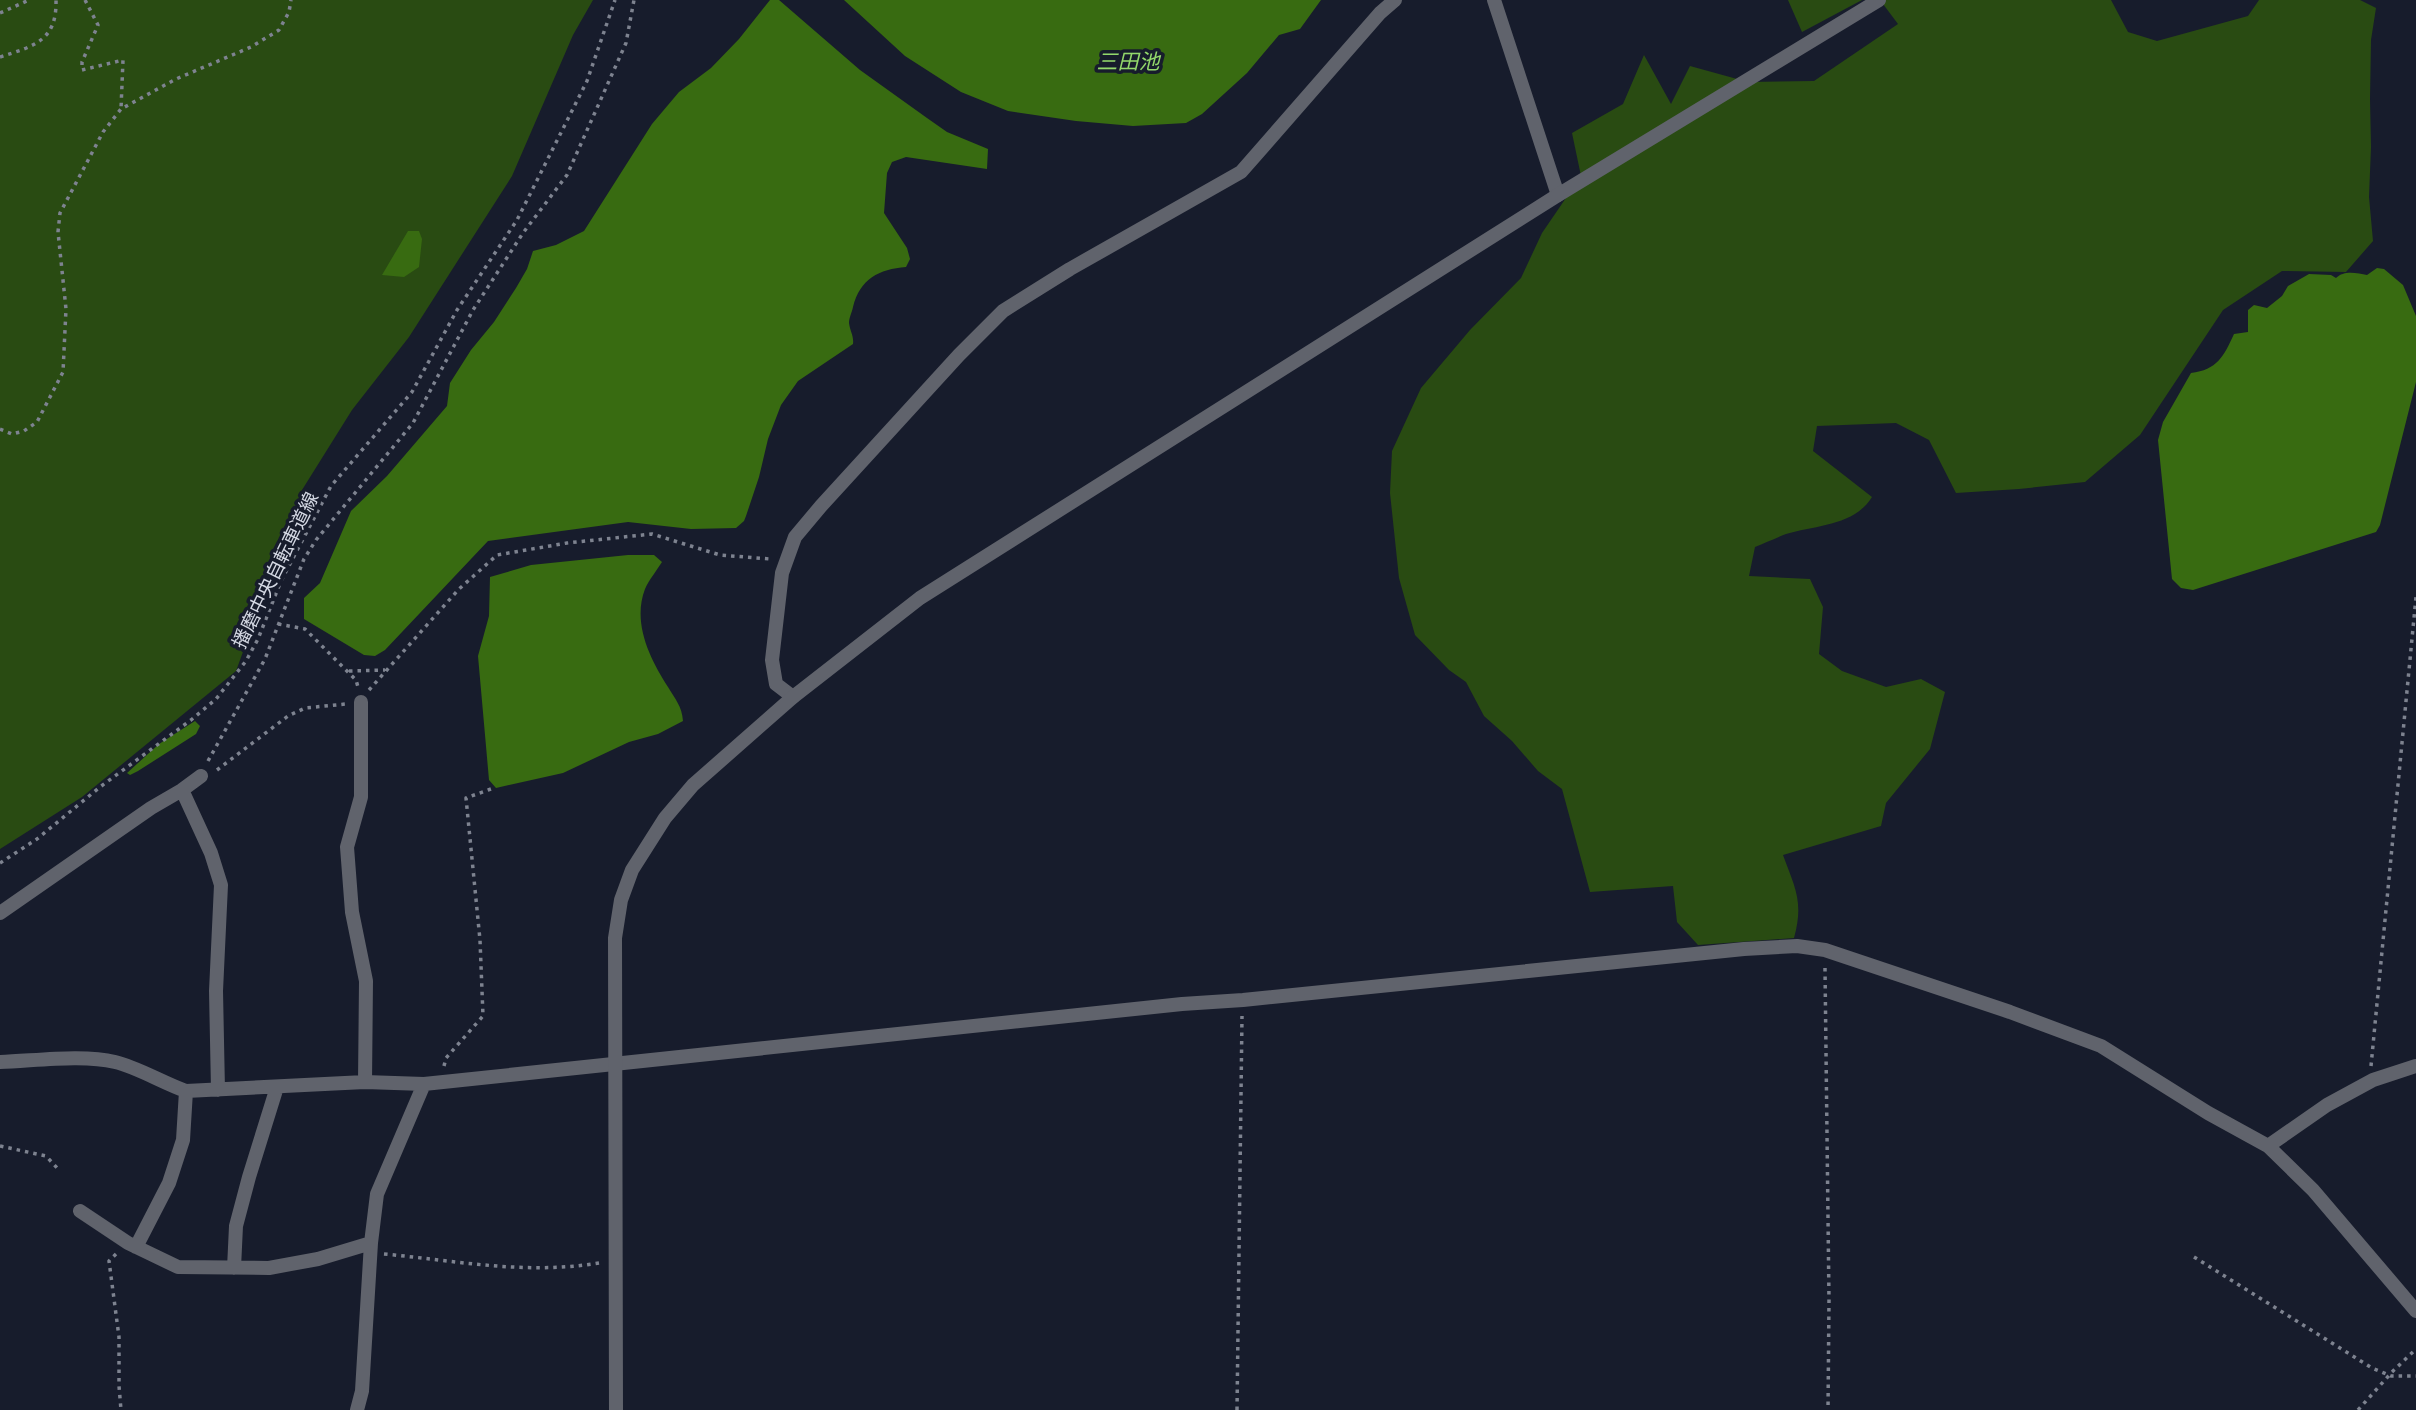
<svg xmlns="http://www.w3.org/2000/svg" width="2416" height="1410" viewBox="0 0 2416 1410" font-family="Poppins,'Noto Sans JP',sans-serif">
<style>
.green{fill:#294b12}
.water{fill:#386b11}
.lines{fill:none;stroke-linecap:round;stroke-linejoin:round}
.path{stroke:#7e8390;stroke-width:3.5;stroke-dasharray:3.5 5;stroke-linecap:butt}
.minor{stroke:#60636c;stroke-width:14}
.tertiary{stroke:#60636c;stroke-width:14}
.labels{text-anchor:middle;stroke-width:7;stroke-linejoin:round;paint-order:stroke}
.street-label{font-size:19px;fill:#d4d8e3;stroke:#171c2c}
.water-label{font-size:21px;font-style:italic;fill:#93d86b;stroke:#171c2c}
</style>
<rect width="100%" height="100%" fill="#171c2c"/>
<!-- green -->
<path class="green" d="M 0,0 L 593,0 L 573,35 L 512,176 L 409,337 L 352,410 L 302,490 L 236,671 L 82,797 L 0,849 Z
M 1788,0 L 1862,0 L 1802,32 Z
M 1880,0 L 2111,0 L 2128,32 L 2157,41 L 2248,16 L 2259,0 L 2360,0 L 2376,8 L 2371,40 L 2370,99 L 2371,147 L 2369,197 L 2373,241 L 2346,272 L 2282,271 L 2223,310 L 2140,435 L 2085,482 L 2019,489 L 1956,493 L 1929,440 L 1896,423 L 1817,426 L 1813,451 L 1872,497 C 1854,526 1816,525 1786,534 C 1776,538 1765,543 1755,547 L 1749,576 L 1810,579 L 1823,607 L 1819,654 L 1842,671 L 1886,687 L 1921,679 L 1945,692 L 1930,749 L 1886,803 L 1881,826 L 1783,855 C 1795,888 1804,902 1794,938 L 1698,945 L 1677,922 L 1673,886 L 1590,892 L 1562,789 L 1538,771 L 1512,741 L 1484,716 L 1466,682 L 1449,670 L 1415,635 L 1399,578 L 1390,493 L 1392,451 L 1421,388 L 1470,330 L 1521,278 L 1542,233 L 1581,176 L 1572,133 L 1623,104 L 1644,55 L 1671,104 L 1690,66 L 1748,82 L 1814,81 L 1898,24 Z"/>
<!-- water -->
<path class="water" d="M 770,0 L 779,0 L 860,70 L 927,118 L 947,132 L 988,149 L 987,169 L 906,157 L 892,162 L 887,173 L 884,213 L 907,248 L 910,259 L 906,267 C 879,269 860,279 853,307 C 852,312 849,318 849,323 C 850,331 854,336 853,344 L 798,381 L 781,405 L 768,439 L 759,477 L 746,516 L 744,521 L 736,528 L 691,529 L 628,522 L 488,541 L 385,650 L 375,656 L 364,655 L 304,619 L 304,598 L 320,583 L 351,511 L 387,476 L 447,406 L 450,383 L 471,350 L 494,322 L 516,288 L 527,269 L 533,251 L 556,245 L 584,231 L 652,124 L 679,92 L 711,68 L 739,39 Z
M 844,0 L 1321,0 L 1300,29 L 1279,35 L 1247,73 L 1202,114 L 1186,123 L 1133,126 L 1076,121 L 1008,111 L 961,92 L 905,56 Z
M 408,231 L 419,231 L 422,239 L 419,267 L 404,277 L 382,275 Z
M 2377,268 L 2384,269 L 2403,285 L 2416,316 L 2416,382 L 2380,525 L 2376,532 L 2193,590 L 2181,588 L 2172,579 L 2158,440 L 2163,422 L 2191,373 C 2217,370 2224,356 2234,334 L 2248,332 L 2248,310 L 2254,305 L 2267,308 L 2282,296 L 2288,286 L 2309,274 L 2331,275 L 2336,278 C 2344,270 2357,273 2367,275 Z
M 628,555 L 654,555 L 662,562 C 657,570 649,580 645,589 C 632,623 650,659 668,687 C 675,699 682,706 683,721 L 658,734 L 629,742 L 563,773 L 496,788 L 489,780 L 478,656 L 489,616 L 490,577 L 531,565 Z
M 195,721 L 200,726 L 196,734 L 138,771 L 130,775 L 127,773 L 159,744 Z"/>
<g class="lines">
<!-- path -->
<path class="path" d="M 85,0 L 98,25 L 82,62 L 82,70 L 123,60 L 121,109
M 0,13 L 29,0
M 0,57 C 34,46 57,41 56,0
M 0,429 L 12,434 L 24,431 L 37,422 L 63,372 L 66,309 L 58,232 L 60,213 L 103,132 L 121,109 L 176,79 L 251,47 L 279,30 L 289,12 L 291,0
M 278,624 L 305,629 L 356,680 L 358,687
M 349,671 L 385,670
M 369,690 L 459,589 L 497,555 L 567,543 L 652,534 L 720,555 L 770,559
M 208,761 L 265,659 L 304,559 L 316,540 L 413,423 L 473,310 L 523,233 L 567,175 L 626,43 L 634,0
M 217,770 L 288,716 L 305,708 L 346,704
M 0,863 L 37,839 L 100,787 L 191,720 L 216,699 L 246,661 L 258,639 L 281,581 L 331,486 L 412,392 L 457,310 L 517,220 L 587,81 L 615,0
M 1825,968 L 1829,1300 L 1828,1410
M 444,1066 L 446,1058 L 483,1016 L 480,940 L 466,798 L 491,789
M 2371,1066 L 2416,597
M 0,1146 L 46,1156 L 59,1170
M 116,1254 L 109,1261 L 119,1337 L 119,1386 L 121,1410
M 384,1254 C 459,1261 525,1275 599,1263
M 2194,1257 L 2372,1368 L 2391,1376 L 2416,1376
M 1237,1410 L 1242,1016
M 2358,1410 L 2392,1372 L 2416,1349"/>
<!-- minor -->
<path class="minor" d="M 1494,0 L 1558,195
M 793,697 L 776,684 L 772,660 L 782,573 L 795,537 L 821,506 L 959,355 L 1003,311 L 1070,269 L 1241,172 L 1380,13 L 1395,0
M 361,702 L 361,797 L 347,847 L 352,912 L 366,981 L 365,1082
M 182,790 L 211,853 L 221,885 L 216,991 L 218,1090
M 0,913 L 151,808 L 182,790 L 201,776
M 0,1062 C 34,1061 83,1054 115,1062 C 137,1067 163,1083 186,1091 L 365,1082 L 424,1084 L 1182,1004 L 1243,1000 L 1744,949 L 1797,946 L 1825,950 L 2010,1012 L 2101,1046 L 2208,1113 L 2268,1146 L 2313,1190 L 2416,1311
M 2268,1146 L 2327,1105 L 2373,1080 L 2416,1066
M 80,1211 L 128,1243 L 178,1267 L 269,1268 L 318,1259 L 371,1243
M 136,1247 L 169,1183 L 183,1140 L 186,1091
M 234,1268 L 236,1226 L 249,1177 L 277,1087
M 357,1410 L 362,1391 L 371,1243 L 377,1194 L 424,1084"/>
<!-- tertiary -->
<path class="tertiary" d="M 616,1410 L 615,938 L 621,900 L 632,870 L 665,818 L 693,785 L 793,697 L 920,598 L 1558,195 L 1879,0"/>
</g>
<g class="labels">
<!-- street labels -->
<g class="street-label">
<text transform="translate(275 570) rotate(-64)" y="7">播磨中央自転車道線</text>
</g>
<!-- water labels -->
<g class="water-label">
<text x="1128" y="69">三田池</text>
</g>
</g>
</svg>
